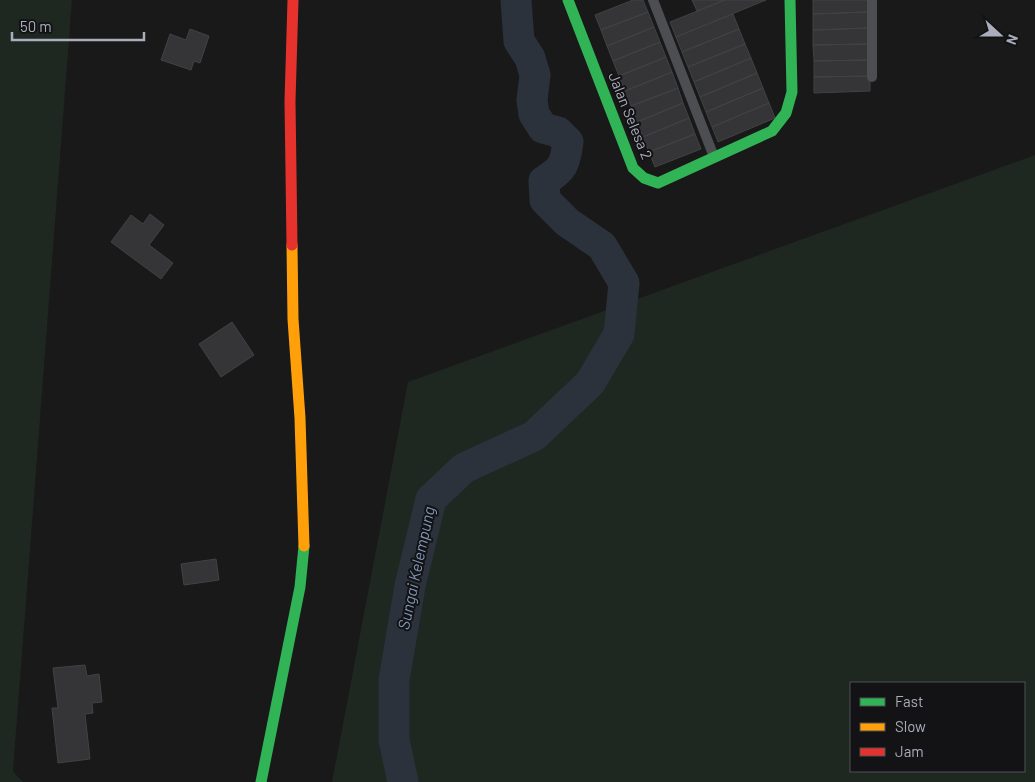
<svg xmlns="http://www.w3.org/2000/svg" width="1035" height="782" viewBox="0 0 1035 782" font-family="Barlow,sans-serif">
<style>
.green{fill:#1f2721;fill-rule:evenodd}
.lines{fill:none;stroke-linecap:round;stroke-linejoin:round}
.river{stroke:#2b323c;stroke-width:31}
.building{fill:#353537;stroke:#414245}
.lane{stroke:#4d4e52;stroke-width:10}
.fast{stroke:#30b455;stroke-width:11}
.slow{stroke:#ff9f0a;stroke-width:11}
.jam{stroke:#e5322d;stroke-width:11}
.labels{text-anchor:middle;stroke-width:4;stroke-linejoin:round;paint-order:stroke}
.street-label{font-size:15px;fill:#aaadba;stroke:#131315}
.water-label{font-size:16px;font-style:italic;fill:#8097b6;stroke:#131315}
</style>
<rect width="100%" height="100%" fill="#191919"/>
<!-- green -->
<path class="green" d="M 0,0 L 72,0 L 13,771 L 23,782 L 0,782 Z
M 1035,155 L 1035,782 L 332,782 L 408,382 ZM 1024,683 L 1024,771 L 851,771 L 851,683 Z"/>
<g class="lines">
<!-- river -->
<path class="river" d="M 403,782 L 394,740 L 394,680 L 410,586 L 431,499 L 464,468 L 534,436 L 590,383 L 619,334 L 624,283 L 602,246 L 567,222 L 545,200 L 544,181 C 563,169 565,165 568,142 L 558,132 L 543,128 L 534,114 L 532,100 L 535,75 L 530,58 L 519,41 L 516,0"/>
</g>
<!-- building -->
<path class="building" d="M 633,0 L 643,0 L 648,12 L 601,30 L 595,15 Z
M 692,0 L 725,0 L 697,11 Z
M 725,0 L 766,0 L 676,37 L 670,22 Z
M 813,0 L 868,0 L 868,12 L 813,14 Z
M 648,12 L 654,27 L 607,46 L 601,30 Z
M 868,12 L 869,28 L 813,30 L 813,14 Z
M 733,14 L 739,29 L 682,52 L 676,37 Z
M 654,27 L 660,42 L 613,61 L 607,46 Z
M 869,28 L 869,44 L 813,45 L 813,30 Z
M 190,29 L 209,36 L 200,63 L 194,61 L 191,70 L 161,60 L 170,34 L 186,40 Z
M 739,29 L 745,44 L 688,67 L 682,52 Z
M 660,42 L 666,57 L 619,76 L 613,61 Z
M 745,44 L 751,58 L 694,82 L 688,67 Z
M 869,44 L 869,60 L 814,61 L 813,45 Z
M 666,57 L 672,72 L 625,91 L 619,76 Z
M 751,58 L 757,73 L 700,97 L 694,82 Z
M 869,60 L 870,76 L 814,77 L 814,61 Z
M 672,72 L 678,88 L 631,106 L 625,91 Z
M 757,73 L 763,88 L 706,112 L 700,97 Z
M 870,76 L 870,91 L 814,93 L 814,77 Z
M 678,88 L 683,103 L 637,122 L 631,106 Z
M 763,88 L 769,103 L 712,127 L 706,112 Z
M 683,103 L 689,118 L 643,137 L 637,122 Z
M 769,103 L 775,118 L 718,142 L 712,127 Z
M 689,118 L 695,134 L 649,152 L 643,137 Z
M 695,134 L 701,149 L 655,167 L 649,152 Z
M 150,214 L 164,225 L 149,245 L 173,263 L 161,279 L 111,242 L 131,215 L 143,224 Z
M 232,322 L 254,355 L 221,377 L 199,344 Z
M 216,559 L 219,580 L 184,585 L 181,564 Z
M 85,665 L 87,676 L 99,674 L 102,702 L 92,703 L 93,713 L 85,714 L 90,759 L 58,763 L 52,708 L 58,708 L 53,668 Z"/>
<g class="lines">
<!-- lane -->
<path class="lane" d="M 653,0 L 714,157
M 872,0 L 872,77"/>
<!-- fast -->
<path class="fast" d="M 568,0 L 633,168 L 644,178 L 658,183 L 772,131 L 786,113 L 792,92 L 790,0
M 261,782 L 300,587 L 304,546"/>
<!-- slow -->
<path class="slow" d="M 292,245 L 293,319 L 300,418 L 304,546"/>
<!-- jam -->
<path class="jam" d="M 292,245 L 290,101 L 293,0"/>
</g>
<g class="labels">
<!-- street labels -->
<g class="street-label">
<text transform="translate(630 116) rotate(68)" y="5">Jalan Selesa 2</text>
</g>
<!-- water labels -->
<g class="water-label">
<text transform="translate(416 568) rotate(-78)" y="6">Sungai Kelempung</text>
</g>
</g>
<!-- legend -->
<rect x="850" y="682" width="175" height="90" fill="#131315" stroke="#4f5157"/>
<rect x="860" y="698" width="25" height="8" fill="#30b455" stroke="#4f5157"/>
<text x="895" y="707" font-size="15" fill="#aaadba">Fast</text>
<rect x="860" y="723" width="25" height="8" fill="#ff9f0a" stroke="#4f5157"/>
<text x="895" y="732" font-size="15" fill="#aaadba">Slow</text>
<rect x="860" y="748" width="25" height="8" fill="#e5322d" stroke="#4f5157"/>
<text x="895" y="757" font-size="15" fill="#aaadba">Jam</text>
<!-- north arrow -->
<g transform="translate(1000 35) rotate(111)" stroke="#131315" stroke-width="4" paint-order="stroke">
<path d="M0-4L9 19L0 12L-9 19Z" fill="#aaadba"/>
<text y="-8" font-size="14" font-weight="bold" text-anchor="middle" fill="#aaadba">N</text>
</g>
<!-- scale -->
<path d="M12 32v8h132v-8" fill="none" stroke="#aaadba" stroke-width="2.5"/>
<text x="20" y="32" font-size="15" fill="#aaadba" stroke="#131315" stroke-width="4" paint-order="stroke">50 m</text>
</svg>
